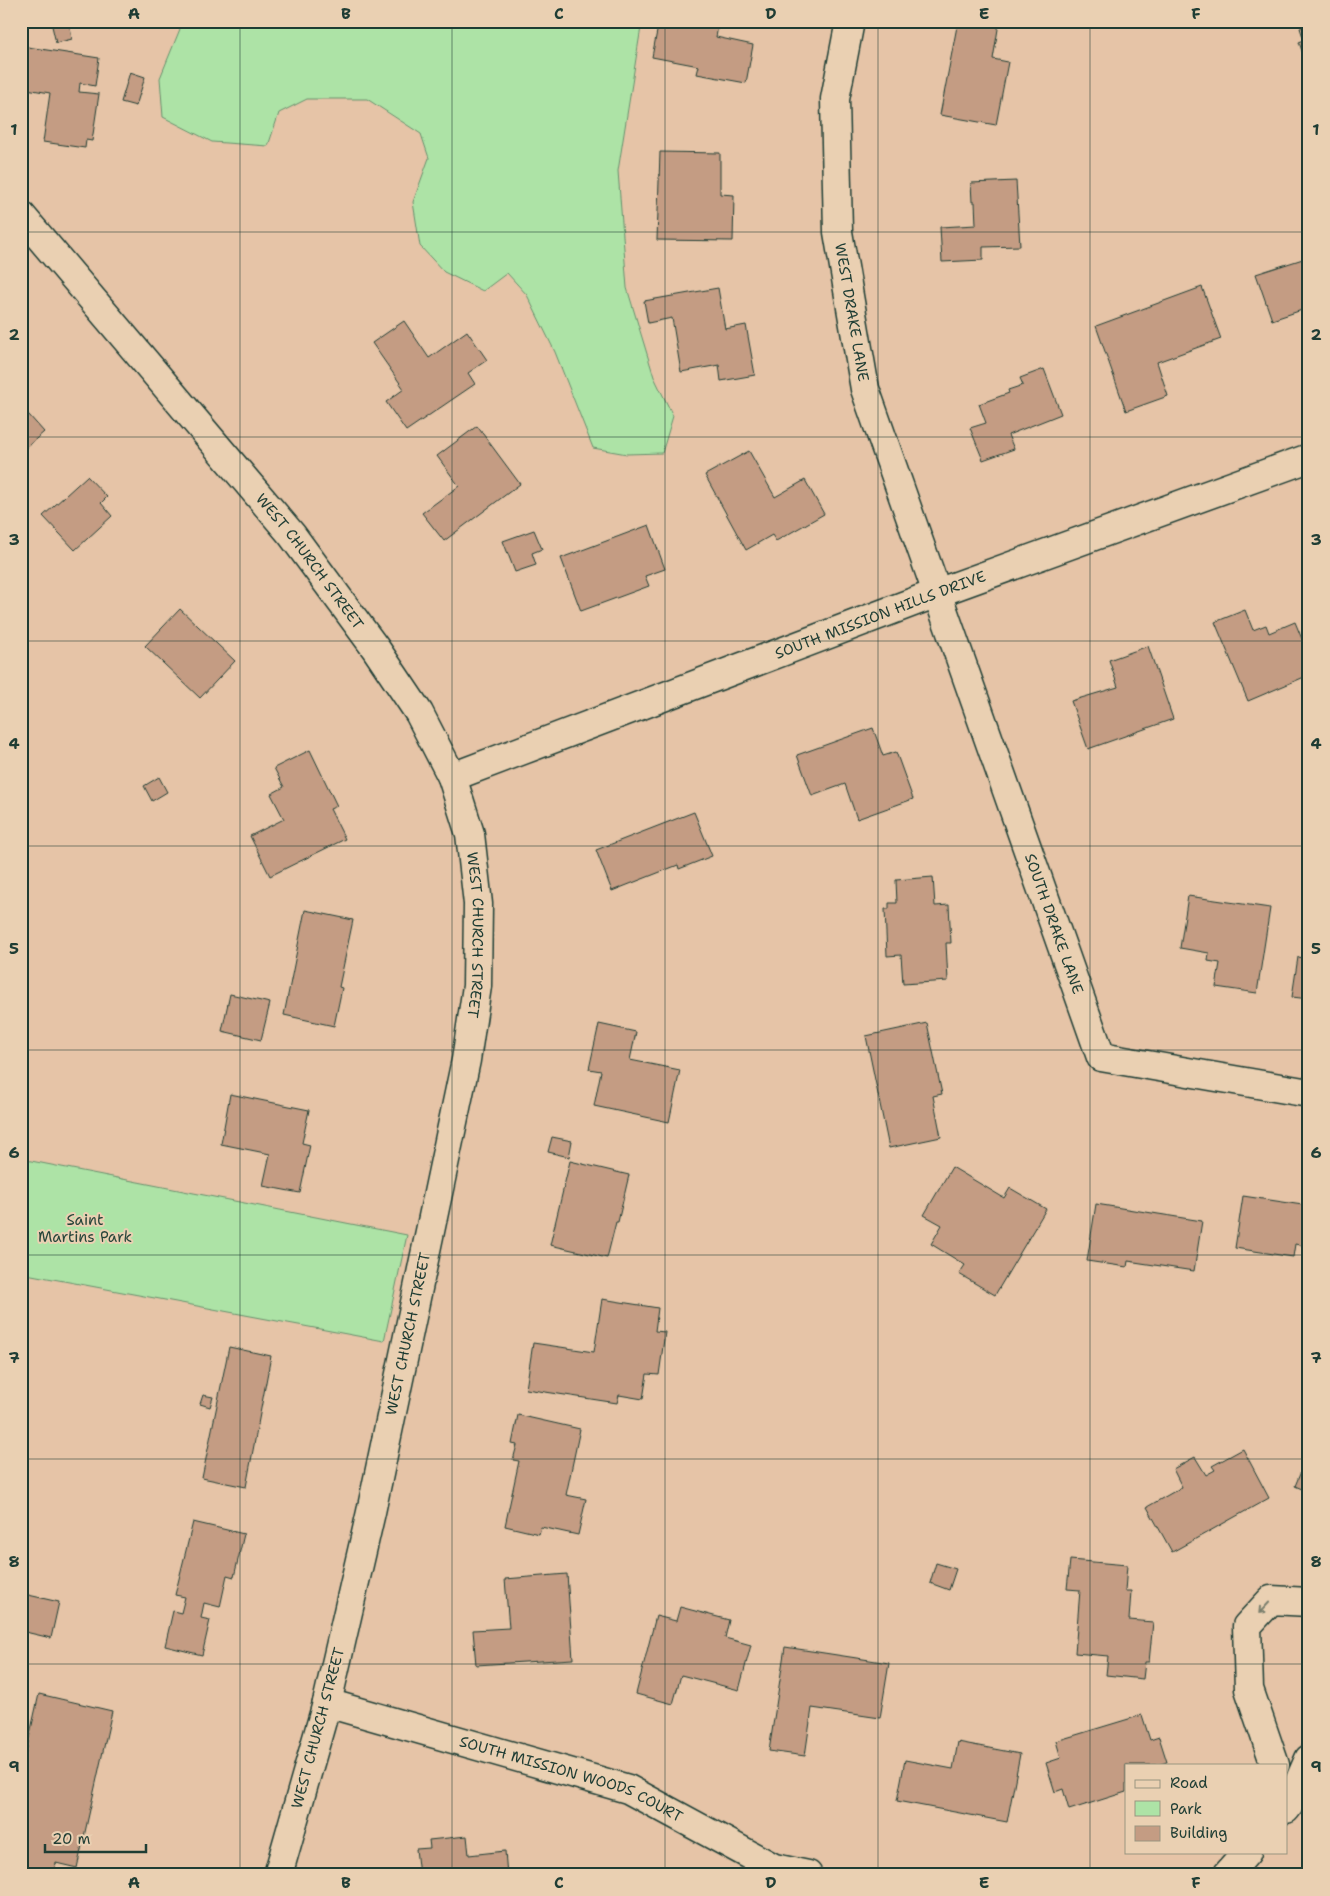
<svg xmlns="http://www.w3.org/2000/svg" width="1330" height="1896" viewBox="0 0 1330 1896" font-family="'Shantell Sans',sans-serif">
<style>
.green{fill:#ade3a6;stroke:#66906d}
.building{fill:#c49c83;stroke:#1f3d34}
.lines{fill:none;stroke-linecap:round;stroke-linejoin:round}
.minor-casing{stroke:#1f3d34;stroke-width:31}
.minor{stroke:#ead0b2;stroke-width:28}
.oneway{stroke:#7a7f6d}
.grid{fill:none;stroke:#1f3d34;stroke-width:1;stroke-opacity:0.55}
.labels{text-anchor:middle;stroke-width:4;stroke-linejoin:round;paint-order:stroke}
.street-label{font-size:15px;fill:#1f3d34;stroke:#ead0b2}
.park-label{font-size:15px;fill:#26453a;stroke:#ead0b2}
.neatline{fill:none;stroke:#1f3d34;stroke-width:2}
.grid-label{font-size:16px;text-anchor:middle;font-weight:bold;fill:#1f3d34}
</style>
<rect width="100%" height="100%" fill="#e6c4a7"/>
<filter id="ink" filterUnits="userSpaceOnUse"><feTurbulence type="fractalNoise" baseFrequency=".02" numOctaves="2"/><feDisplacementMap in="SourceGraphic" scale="10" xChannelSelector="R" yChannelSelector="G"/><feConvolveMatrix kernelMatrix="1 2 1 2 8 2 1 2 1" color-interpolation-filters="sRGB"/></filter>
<g filter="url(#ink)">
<!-- green -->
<path class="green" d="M 174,21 L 642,21 L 618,171 L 627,288 L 654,377 L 673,416 L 662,453 L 627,454 L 593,448 L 555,352 L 527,295 L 507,273 L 483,291 L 444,272 L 420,246 L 413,202 L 429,158 L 421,134 L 367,99 L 307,99 L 279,113 L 268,146 L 212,142 L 163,117 L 160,78 L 180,29 Z
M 21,1159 L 407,1235 L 384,1341 L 21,1273 Z"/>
<!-- building -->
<path class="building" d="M 659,21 L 719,21 L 716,37 L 753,45 L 746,83 L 697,74 L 699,66 L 652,57 Z
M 958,21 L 988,21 L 999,23 L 993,59 L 1008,62 L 996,125 L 940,115 Z
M 69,22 L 72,39 L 56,43 L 52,26 Z
M 1309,25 L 1309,59 L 1305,60 L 1299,42 L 1304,40 L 1300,28 Z
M 21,46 L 99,58 L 95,86 L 80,83 L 79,92 L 99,94 L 92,141 L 86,140 L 85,148 L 43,142 L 50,93 L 21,88 Z
M 130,72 L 145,77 L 136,106 L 121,102 Z
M 660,152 L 720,153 L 720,194 L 734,195 L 733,241 L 657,240 Z
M 1016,181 L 1020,246 L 983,247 L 983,260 L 942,262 L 940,227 L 976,225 L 975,202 L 972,202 L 971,183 Z
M 1309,257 L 1309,309 L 1308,308 L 1272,320 L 1256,274 Z
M 1202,287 L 1221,339 L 1157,362 L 1168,396 L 1126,411 L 1096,326 Z
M 718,288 L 725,329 L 746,325 L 755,375 L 721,381 L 719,365 L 681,372 L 672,318 L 648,323 L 644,301 Z
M 404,321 L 429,358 L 467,331 L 487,360 L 468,373 L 475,384 L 406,431 L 386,402 L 404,389 L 372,343 Z
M 1044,369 L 1061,414 L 1008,435 L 1014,449 L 983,460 L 970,428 L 986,423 L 979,404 L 1009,393 L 1008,390 L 1023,385 L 1020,378 Z
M 21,406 L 44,432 L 21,452 Z
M 477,426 L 520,484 L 444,541 L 422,513 L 459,486 L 437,456 Z
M 749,451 L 775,497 L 805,480 L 824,514 L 776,541 L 772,535 L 746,550 L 705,475 Z
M 87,476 L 107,497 L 101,503 L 112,516 L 75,550 L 43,516 Z
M 649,525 L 665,569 L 645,576 L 649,586 L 581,611 L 561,558 Z
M 534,530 L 542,549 L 532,553 L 536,565 L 515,572 L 503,541 Z
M 180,609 L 235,661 L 200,698 L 145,646 Z
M 1245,610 L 1253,630 L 1266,625 L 1269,633 L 1295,622 L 1309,656 L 1309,675 L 1248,701 L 1215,622 Z
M 1148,646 L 1173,719 L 1088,749 L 1071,701 L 1118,687 L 1109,660 Z
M 873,728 L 883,756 L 896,752 L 913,799 L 857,819 L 845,784 L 812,796 L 797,755 Z
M 310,750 L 337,806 L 330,809 L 345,839 L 270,876 L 250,836 L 284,819 L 271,794 L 284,787 L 274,768 Z
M 159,777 L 167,792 L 152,801 L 144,786 Z
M 694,812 L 712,856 L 679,869 L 678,865 L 612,891 L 596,850 Z
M 933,877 L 935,906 L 949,905 L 951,943 L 946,943 L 948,981 L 903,984 L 901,955 L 887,956 L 885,909 L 889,909 L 889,903 L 897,903 L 896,880 Z
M 1188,896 L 1270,908 L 1257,993 L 1216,987 L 1220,963 L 1208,961 L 1209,953 L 1180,948 Z
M 305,910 L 353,920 L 339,987 L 342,988 L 334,1026 L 284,1015 Z
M 1298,957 L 1309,959 L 1309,999 L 1292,997 Z
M 230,994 L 270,1003 L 261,1040 L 222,1031 Z
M 927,1023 L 942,1094 L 933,1096 L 941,1137 L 889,1148 L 866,1036 Z
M 599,1024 L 636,1032 L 630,1060 L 680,1070 L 669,1122 L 594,1106 L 601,1071 L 589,1069 Z
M 230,1094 L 309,1110 L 302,1143 L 310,1145 L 300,1193 L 263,1186 L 270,1154 L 221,1144 Z
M 552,1137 L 572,1141 L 569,1157 L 548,1152 Z
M 570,1161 L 629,1175 L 618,1222 L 616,1222 L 607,1258 L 550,1245 Z
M 952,1167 L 1004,1198 L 1010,1188 L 1046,1209 L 995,1295 L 959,1274 L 965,1265 L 931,1244 L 942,1225 L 924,1215 Z
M 1243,1196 L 1309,1206 L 1309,1247 L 1295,1244 L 1293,1257 L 1235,1248 Z
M 1096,1204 L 1202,1221 L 1194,1271 L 1128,1261 L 1127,1267 L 1087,1261 Z
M 602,1299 L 658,1308 L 655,1331 L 665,1332 L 659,1375 L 647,1374 L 643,1399 L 619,1395 L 617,1403 L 526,1389 L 533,1343 L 594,1352 Z
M 229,1347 L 271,1356 L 246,1487 L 202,1478 Z
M 203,1395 L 213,1397 L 210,1407 L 200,1404 Z
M 21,1400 L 25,1400 L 26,1442 L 21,1442 Z
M 518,1415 L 580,1429 L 566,1495 L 586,1499 L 578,1535 L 541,1527 L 539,1534 L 505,1526 L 519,1461 L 513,1460 L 517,1445 L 512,1444 Z
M 1243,1449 L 1269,1498 L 1172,1552 L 1147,1507 L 1182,1487 L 1173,1469 L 1195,1457 L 1206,1475 L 1215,1470 L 1212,1466 Z
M 1309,1452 L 1309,1492 L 1295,1486 Z
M 193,1522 L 244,1534 L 234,1577 L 227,1575 L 220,1607 L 204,1603 L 201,1618 L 210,1620 L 202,1655 L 165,1646 L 173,1611 L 181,1613 L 185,1597 L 175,1595 Z
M 1070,1560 L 1127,1565 L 1125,1591 L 1131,1591 L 1129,1620 L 1153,1622 L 1149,1662 L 1145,1662 L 1143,1679 L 1106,1675 L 1108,1656 L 1075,1653 L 1080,1590 L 1067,1589 Z
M 936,1563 L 956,1569 L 949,1590 L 930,1583 Z
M 567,1574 L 573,1659 L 476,1665 L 473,1630 L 509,1628 L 505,1579 Z
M 24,1594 L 59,1602 L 51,1638 L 21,1631 L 21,1608 Z
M 680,1607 L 729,1620 L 725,1638 L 751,1645 L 739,1690 L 681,1675 L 673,1704 L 636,1694 L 656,1616 L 676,1621 Z
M 785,1647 L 889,1663 L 880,1718 L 812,1708 L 805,1756 L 769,1751 Z
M 39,1694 L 112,1711 L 77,1868 L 56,1863 L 53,1875 L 21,1875 L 21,1774 Z
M 1142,1715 L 1150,1740 L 1159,1737 L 1167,1762 L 1158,1765 L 1126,1765 L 1126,1792 L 1069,1810 L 1063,1789 L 1055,1792 L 1046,1763 L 1061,1758 L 1056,1741 Z
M 958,1742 L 1020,1754 L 1007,1822 L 897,1801 L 905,1760 L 953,1769 Z
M 467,1836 L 469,1855 L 505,1851 L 507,1875 L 419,1875 L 416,1849 L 430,1848 L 429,1840 Z"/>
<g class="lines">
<defs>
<g id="minor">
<path id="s1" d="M 850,21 L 835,99 L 838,232 L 865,389 L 1101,1057 L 1309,1093"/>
<path id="s2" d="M 21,215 L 292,535 L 376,649 L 419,713 L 452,777 L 470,834 L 478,904 L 477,986 L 466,1060 L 371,1512 L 327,1703 L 278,1875"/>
<path id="s3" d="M 452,777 L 937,593 L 1309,458"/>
<path id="s4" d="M 327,1703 L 628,1789 L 774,1868 L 808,1875"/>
<path d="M 1275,1765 L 1249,1689 L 1247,1626 L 1271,1600 L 1309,1602"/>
<path d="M 1286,1809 L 1289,1805 L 1309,1759"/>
<path d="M 1227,1875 L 1247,1852"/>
</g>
</defs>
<!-- minor casing -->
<use href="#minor" class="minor-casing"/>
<!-- minor -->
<use href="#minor" class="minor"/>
</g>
<!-- one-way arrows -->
<defs><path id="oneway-shaft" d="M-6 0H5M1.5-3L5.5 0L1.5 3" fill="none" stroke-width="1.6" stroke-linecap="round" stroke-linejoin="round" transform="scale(1.25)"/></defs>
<use class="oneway" href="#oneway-shaft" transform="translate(1264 1608) rotate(133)"/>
</g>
<!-- grid -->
<path class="grid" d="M 240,21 L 240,1875M 452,21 L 452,1875M 665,21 L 665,1875M 878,21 L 878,1875M 1090,21 L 1090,1875M 21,232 L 1309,232M 21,437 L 1309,437M 21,641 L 1309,641M 21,846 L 1309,846M 21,1050 L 1309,1050M 21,1255 L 1309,1255M 21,1459 L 1309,1459M 21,1664 L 1309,1664"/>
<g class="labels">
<!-- street labels -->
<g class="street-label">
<text dy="5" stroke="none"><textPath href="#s1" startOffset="294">WEST DRAKE LANE</textPath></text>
<text dy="5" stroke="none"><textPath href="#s2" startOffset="451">WEST CHURCH STREET</textPath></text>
<text dy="5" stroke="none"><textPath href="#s3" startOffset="458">SOUTH MISSION HILLS DRIVE</textPath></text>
<text dy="5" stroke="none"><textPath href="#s1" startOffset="939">SOUTH DRAKE LANE</textPath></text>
<text dy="5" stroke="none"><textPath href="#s2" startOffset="871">WEST CHURCH STREET</textPath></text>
<text transform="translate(408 1334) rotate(-78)" y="5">WEST CHURCH STREET</text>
<text transform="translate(318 1728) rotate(-75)" y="5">WEST CHURCH STREET</text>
<text dy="5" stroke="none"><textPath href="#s4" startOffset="256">SOUTH MISSION WOODS COURT</textPath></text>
</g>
<!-- park labels -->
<g class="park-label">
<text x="85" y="1225">Saint<tspan x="85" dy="17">Martins Park</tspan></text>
</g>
</g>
<!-- margin -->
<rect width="1330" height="1896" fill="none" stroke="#ead0b2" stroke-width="55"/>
<!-- legend -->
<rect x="1125" y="1764" width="162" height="90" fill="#ead0b2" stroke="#999580"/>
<rect x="1135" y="1780" width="25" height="8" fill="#ead0b2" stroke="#999580"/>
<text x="1170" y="1788" font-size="15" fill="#1f3d34">Road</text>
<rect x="1135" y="1801" width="25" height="15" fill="#ade3a6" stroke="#999580"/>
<text x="1170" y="1814" font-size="15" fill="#1f3d34">Park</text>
<rect x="1135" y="1826" width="25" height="15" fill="#c49c83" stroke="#999580"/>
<text x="1170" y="1838" font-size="15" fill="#1f3d34">Building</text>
<!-- scale -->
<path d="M45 1844v8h101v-8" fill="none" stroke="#1f3d34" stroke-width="2.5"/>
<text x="52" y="1844" font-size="15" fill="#1f3d34" stroke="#ead0b2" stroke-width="4" paint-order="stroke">20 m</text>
<rect x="28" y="28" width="1274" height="1840" class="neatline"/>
<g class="grid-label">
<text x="134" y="19">A</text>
<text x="346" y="19">B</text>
<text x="559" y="19">C</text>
<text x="771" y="19">D</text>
<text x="984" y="19">E</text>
<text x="1196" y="19">F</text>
<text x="14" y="135">1</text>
<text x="1316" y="135">1</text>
<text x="14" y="340">2</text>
<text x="1316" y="340">2</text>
<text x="14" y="545">3</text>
<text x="1316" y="545">3</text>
<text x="14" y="749">4</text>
<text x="1316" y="749">4</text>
<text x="14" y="954">5</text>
<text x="1316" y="954">5</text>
<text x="14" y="1158">6</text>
<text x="1316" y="1158">6</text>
<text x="14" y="1363">7</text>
<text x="1316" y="1363">7</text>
<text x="14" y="1567">8</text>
<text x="1316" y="1567">8</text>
<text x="14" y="1772">9</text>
<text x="1316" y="1772">9</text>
<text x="134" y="1888">A</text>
<text x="346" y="1888">B</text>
<text x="559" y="1888">C</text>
<text x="771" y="1888">D</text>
<text x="984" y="1888">E</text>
<text x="1196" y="1888">F</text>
</g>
</svg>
